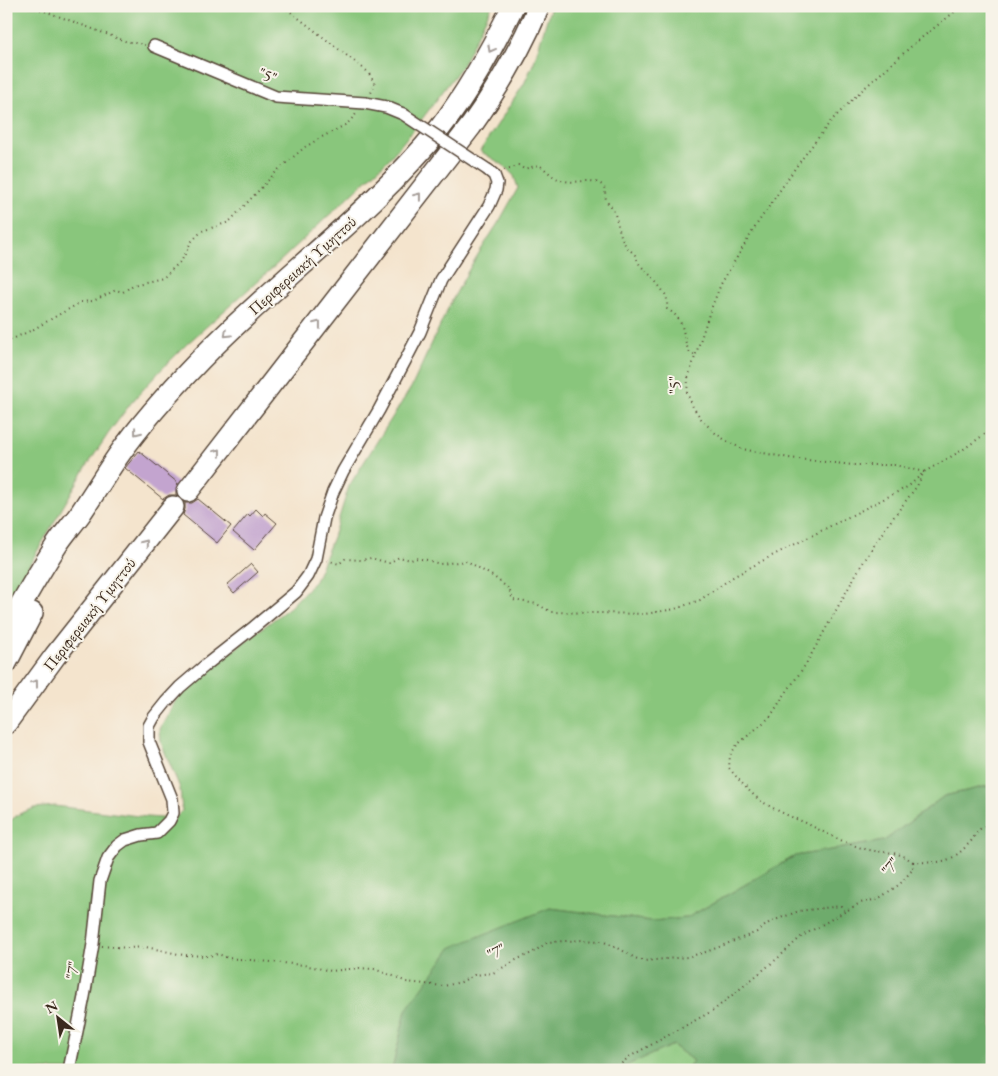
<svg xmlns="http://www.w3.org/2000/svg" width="998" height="1076" viewBox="0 0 998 1076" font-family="'EB Garamond',serif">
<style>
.green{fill:#89c67c;stroke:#62784d}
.forest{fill:#6eab6c;stroke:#546a45}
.building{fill:#c3a4cf}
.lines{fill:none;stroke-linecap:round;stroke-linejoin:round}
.street-casing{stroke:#574638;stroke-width:14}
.highway-casing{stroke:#574638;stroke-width:24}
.path{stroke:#574638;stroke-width:2;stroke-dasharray:1 4;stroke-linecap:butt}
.street{stroke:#fff;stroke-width:11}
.highway{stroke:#fff;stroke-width:21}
.street-bridge-casing{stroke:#574638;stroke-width:14;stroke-linecap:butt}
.street-bridge{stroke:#fff;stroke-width:11}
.oneway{stroke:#a79f9a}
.labels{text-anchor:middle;stroke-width:4;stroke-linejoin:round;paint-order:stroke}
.street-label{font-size:16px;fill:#3b2a1e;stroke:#f7f3e8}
</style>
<rect width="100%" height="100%" fill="#f7f3e8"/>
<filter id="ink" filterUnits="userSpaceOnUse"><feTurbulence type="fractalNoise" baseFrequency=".02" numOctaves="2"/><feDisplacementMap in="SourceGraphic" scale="10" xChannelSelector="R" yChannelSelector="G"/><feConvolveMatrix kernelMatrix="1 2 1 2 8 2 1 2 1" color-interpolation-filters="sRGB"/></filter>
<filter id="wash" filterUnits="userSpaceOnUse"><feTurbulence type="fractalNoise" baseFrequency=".0096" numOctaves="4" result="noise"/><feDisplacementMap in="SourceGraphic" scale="20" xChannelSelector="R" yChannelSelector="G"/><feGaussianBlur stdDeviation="1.12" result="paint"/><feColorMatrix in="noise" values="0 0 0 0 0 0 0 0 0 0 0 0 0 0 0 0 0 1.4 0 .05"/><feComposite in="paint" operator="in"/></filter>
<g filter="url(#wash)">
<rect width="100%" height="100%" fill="#f4e4cd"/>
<!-- green -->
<path class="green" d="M 6,6 L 492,6 L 462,66 L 416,127 L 388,160 L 277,264 L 188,343 L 159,372 L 131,403 L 108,434 L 85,469 L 6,605 Z
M 551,6 L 992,6 L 992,785 L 944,796 L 884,841 L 795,856 L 687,918 L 652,921 L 550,908 L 406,1010 L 392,1070 L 6,1070 L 6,824 L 19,814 L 35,808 L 55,806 L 147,817 L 174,819 L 182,811 L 180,788 L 161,743 L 160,729 L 176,700 L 209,669 L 290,607 L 315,581 L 333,537 L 349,486 L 412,386 L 450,304 L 472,264 L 500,220 L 518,188 L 514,176 L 503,165 L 480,151 L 524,84 L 534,62 Z
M 673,1045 L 693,1061 L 686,1070 L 616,1070 Z"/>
<!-- forest -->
<path class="forest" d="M 992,785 L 992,1070 L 686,1070 L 693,1061 L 673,1045 L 616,1070 L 392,1070 L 406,1010 L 452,947 L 550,908 L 652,921 L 687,918 L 795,856 L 884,841 L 944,796 Z"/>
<g id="blocks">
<!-- building -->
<path class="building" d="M 139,451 L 178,483 L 176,489 L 176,495 L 169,495 L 163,499 L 125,468 Z
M 198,499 L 231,526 L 217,543 L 183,515 L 185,509 L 185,503 L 192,503 Z
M 256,509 L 263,516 L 265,513 L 277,523 L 254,550 L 233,532 L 248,514 L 250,516 Z
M 251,564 L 258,572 L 234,593 L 227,585 Z"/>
</g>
</g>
<g filter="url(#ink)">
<use href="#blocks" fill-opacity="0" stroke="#574638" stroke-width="1"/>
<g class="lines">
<defs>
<path id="street" d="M 154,46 L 276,97 L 365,103 L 386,107 L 403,114
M 69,1070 L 84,997 L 93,944 L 100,881 L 108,858 L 117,846 L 125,840 L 141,835 L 157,833 L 169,821 L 173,813 L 172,799 L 149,742 L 149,726 L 154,717 L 166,702 L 180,687 L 207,664 L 254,627 L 296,592 L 308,576 L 316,559 L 324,518 L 333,492 L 343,471 L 379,410 L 405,361 L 420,332 L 441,280 L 489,206 L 496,190 L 497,183 L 494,175 L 488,170"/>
<path id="highway" d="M 188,491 L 471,126 C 498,88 521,49 539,6
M 6,631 C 22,602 38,574 56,546 C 63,535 72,525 80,514 C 93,495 105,475 118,456 C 142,422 171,390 200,360 C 277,280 370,215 440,128 C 469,91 492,48 513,6
M 6,663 L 32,613
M 6,723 L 55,656 L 173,507"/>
</defs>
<!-- street casing -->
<use href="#street" class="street-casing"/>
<!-- highway casing -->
<use href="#highway" class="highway-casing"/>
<!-- path -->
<path class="path" d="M 31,6 L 125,41 L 145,45
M 283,6 L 368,72 L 375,84 L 371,93
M 504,170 L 510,169 L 518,165 L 524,169 L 539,165 C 550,172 551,178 565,181 C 577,184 591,177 602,185 C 607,190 604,193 606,199 C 607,203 610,205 612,208 C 619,220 618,236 627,247 C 629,250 633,252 635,255 C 637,259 638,262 640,265 C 643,268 646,271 649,274 C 654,279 661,288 665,294 C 668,299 667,304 667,309 C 688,321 680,335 690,353 L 695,355
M 6,342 L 34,329 L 81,302 L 93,301 L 116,290 L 123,292 L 133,285 L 163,278 L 182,260 L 191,242 L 202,231 L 229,222 L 278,170 L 305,147 L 322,137 L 347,124 L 357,113
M 924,472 L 895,465 L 853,465 L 789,458 L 742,449 L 725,440 L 714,432 L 702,420 L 693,407 L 687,393 L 688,378 L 709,314 L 721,284 L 757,224 L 798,164 L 831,121 L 860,92 L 915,43 L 962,6
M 327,560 L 339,564 L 345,559 L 361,560 L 371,558 L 389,563 L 399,557 L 411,560 L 415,558 L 427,560 L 440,564 L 467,561 L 494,577 L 509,589 L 513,600 L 537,604 L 551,612 L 645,614 L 675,609 L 700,600 L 733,577 L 762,561 L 909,486 L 924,472 L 961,451 L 992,429
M 913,862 C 896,849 883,854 865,849 C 844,843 825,833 806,823 C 791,817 775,810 761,801 C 749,792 739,780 729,768 L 730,755 L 737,745 L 770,717 L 781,700 L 806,664 L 859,569 L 886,527 L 917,486 L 923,474
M 913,862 C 942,863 951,864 972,840 C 974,837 976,833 979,830 C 982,827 988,824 992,822
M 102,946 L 128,948 L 146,947 L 183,955 L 209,956 L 218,954 L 228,958 L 304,965 L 331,971 L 359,968 L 374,969 L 396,977 L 406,982 L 444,986 L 461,982 L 474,975 L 493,973 L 518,959 L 532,953 L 548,942 L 583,940 L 602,941 L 618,948 L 635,958 L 644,961 L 687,957 L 706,952 L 757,932 L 770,922 L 799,911 L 841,906 L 845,911
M 614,1070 L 629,1057 L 714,1010 L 778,958 L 802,936 L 860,903 L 878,899 L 900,884 L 913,869 L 913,862"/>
<!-- street -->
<use href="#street" class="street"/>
<!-- highway -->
<use href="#highway" class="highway"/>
<defs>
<path id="street-bridge" d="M 403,114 L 488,170"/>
</defs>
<!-- street-bridge casing -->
<use href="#street-bridge" class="street-bridge-casing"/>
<!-- street-bridge -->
<use href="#street-bridge" class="street-bridge"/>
</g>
<!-- one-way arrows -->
<defs><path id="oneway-chevron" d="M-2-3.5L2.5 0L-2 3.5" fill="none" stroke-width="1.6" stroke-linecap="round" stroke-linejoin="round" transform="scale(1.25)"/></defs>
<g class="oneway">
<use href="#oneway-chevron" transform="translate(491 49) rotate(119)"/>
<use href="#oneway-chevron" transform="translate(418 196) rotate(-52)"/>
<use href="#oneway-chevron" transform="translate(318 324) rotate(-52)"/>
<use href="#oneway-chevron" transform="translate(227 334) rotate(136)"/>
<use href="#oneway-chevron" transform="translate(137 432) rotate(128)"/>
<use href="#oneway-chevron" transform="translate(218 452) rotate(-52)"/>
<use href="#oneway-chevron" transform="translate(145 543) rotate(-51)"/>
<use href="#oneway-chevron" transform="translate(35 683) rotate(-53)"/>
</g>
</g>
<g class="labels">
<!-- street labels -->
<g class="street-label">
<text transform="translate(268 75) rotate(22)" y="6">"5"</text>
<text transform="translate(302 265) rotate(-42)" y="6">Περιφερειακή Υμηττού</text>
<text transform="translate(674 385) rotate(-91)" y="6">"5"</text>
<text transform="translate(89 614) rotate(-52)" y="6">Περιφερειακή Υμηττού</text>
<text transform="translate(890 866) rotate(-51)" y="6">"7"</text>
<text transform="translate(496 951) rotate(-26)" y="6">"7"</text>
<text transform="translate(72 970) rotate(-81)" y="6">"7"</text>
</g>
</g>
<!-- margin -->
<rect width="998" height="1076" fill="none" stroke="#f7f3e8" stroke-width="25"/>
<!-- north arrow -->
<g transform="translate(58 1018) rotate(330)" stroke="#f7f3e8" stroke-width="4" paint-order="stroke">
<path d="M0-4L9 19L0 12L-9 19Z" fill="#3b2a1e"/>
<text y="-8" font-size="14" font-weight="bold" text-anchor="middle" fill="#3b2a1e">N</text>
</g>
</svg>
